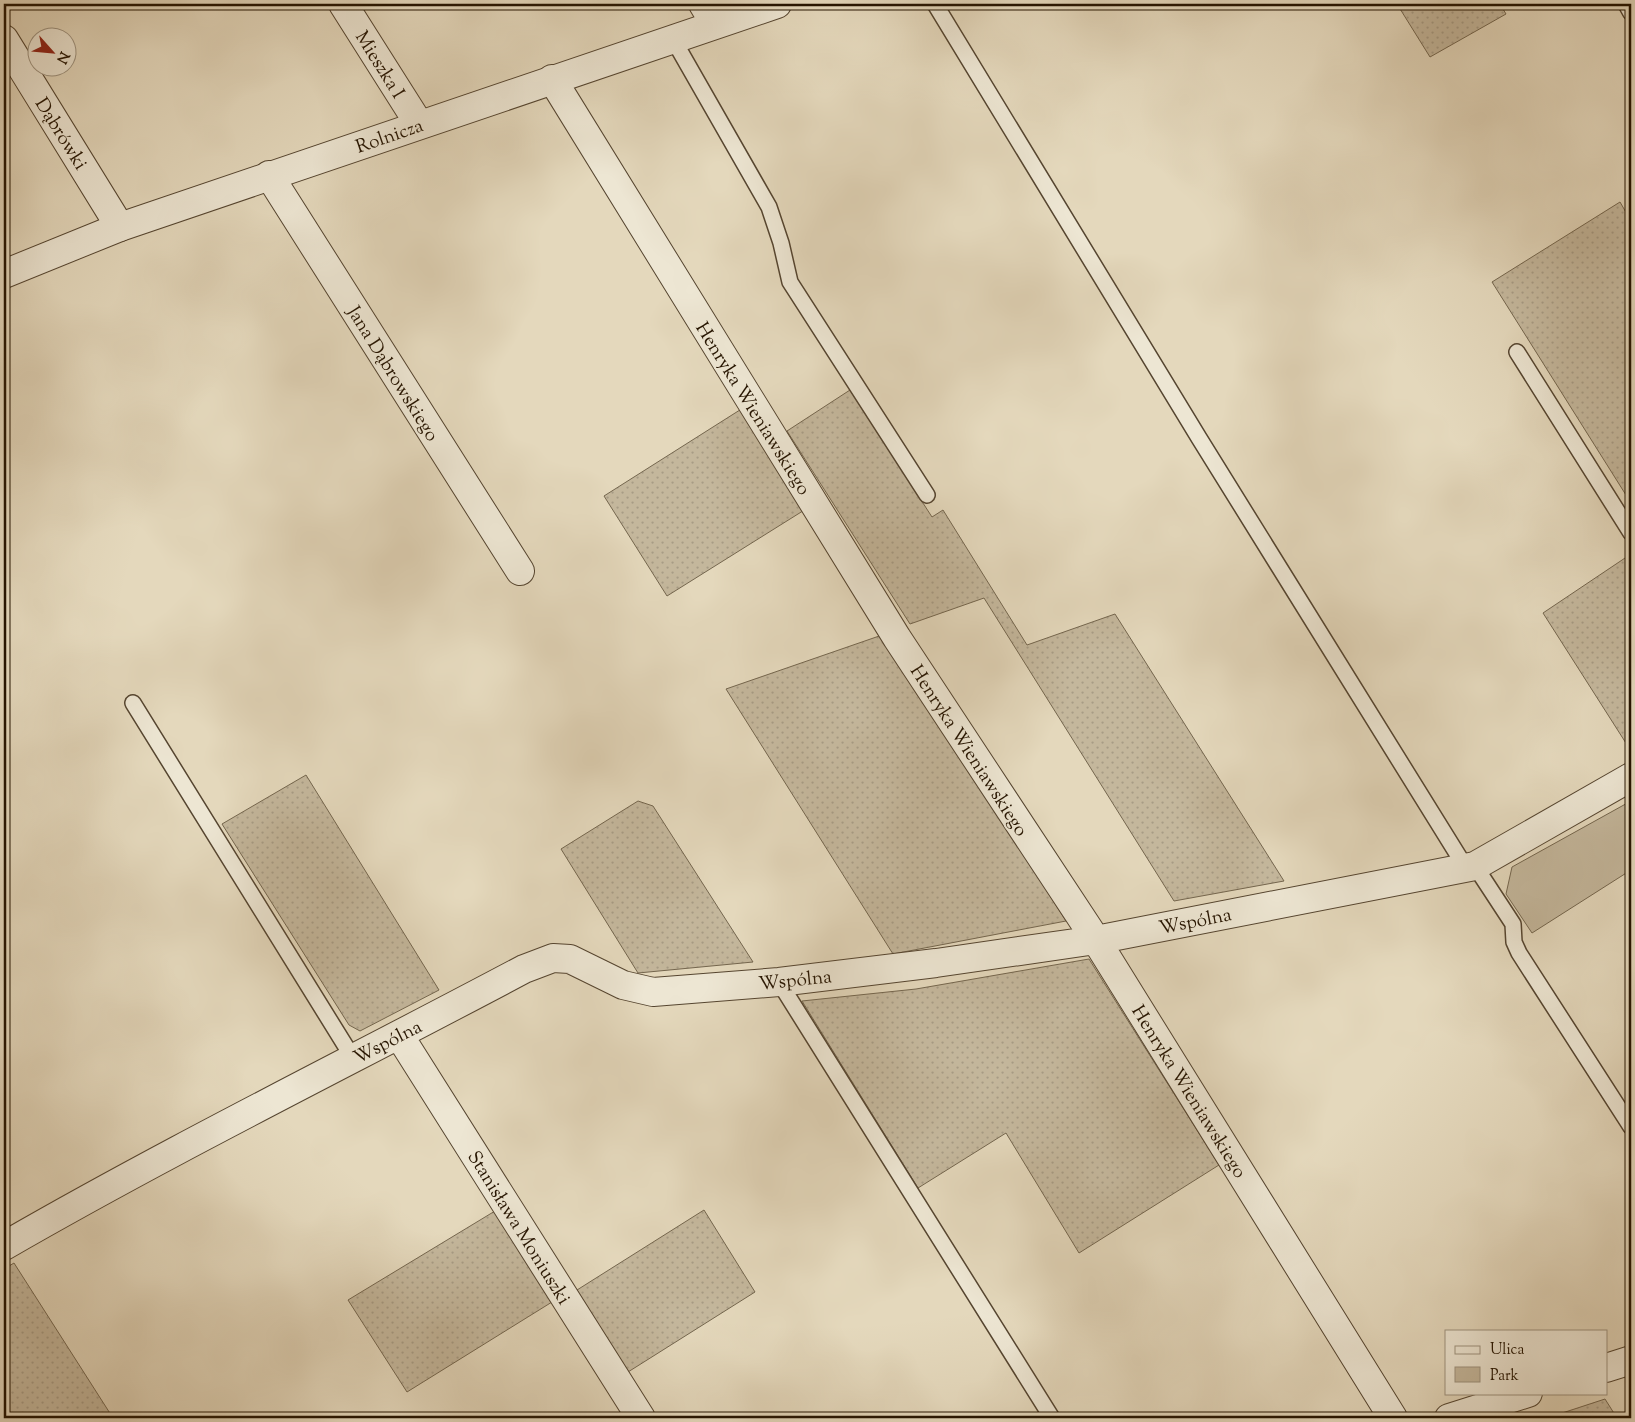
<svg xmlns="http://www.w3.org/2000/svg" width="1635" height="1422" viewBox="0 0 1635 1422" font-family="'Sorts Mill Goudy',serif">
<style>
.grass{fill:url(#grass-dots);stroke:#74664e}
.green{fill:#c4b79c;stroke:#74664e}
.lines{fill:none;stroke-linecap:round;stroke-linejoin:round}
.service-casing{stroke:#554530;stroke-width:18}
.minor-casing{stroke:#554530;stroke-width:30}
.tertiary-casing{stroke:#554530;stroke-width:30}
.service{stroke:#ede6d3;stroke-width:15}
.minor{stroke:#ede6d3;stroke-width:28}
.tertiary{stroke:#ede6d3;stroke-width:28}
.labels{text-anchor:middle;stroke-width:4;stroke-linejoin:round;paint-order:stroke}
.street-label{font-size:19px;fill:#251401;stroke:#ede6d3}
</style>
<defs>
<pattern id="grass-dots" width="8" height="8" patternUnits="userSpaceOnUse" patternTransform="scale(1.25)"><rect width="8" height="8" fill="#c4b79c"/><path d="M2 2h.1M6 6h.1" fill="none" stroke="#a89c85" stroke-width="1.8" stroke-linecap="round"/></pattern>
</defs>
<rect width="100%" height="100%" fill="#e4d8bc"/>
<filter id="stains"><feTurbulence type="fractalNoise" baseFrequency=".004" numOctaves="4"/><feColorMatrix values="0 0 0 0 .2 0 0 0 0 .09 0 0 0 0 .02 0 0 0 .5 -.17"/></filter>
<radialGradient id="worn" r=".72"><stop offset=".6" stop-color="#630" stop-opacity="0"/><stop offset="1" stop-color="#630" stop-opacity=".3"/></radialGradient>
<!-- grass -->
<path class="grass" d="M 1397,4 L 1500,4 L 1506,14 L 1430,57 Z
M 1620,202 L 1631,221 L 1631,503 L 1492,282 Z
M 850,390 L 932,517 L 943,510 L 1027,645 L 1115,614 L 1284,881 L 1174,901 L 984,598 L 910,624 L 787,431 Z
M 743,408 L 806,509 L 667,596 L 604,496 Z
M 1631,554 L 1631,751 L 1543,613 Z
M 885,634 L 1066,921 L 893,954 L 726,689 Z
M 306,775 L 439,990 L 360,1031 L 349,1025 L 222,824 Z
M 638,801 L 653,806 L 753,962 L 638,973 L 561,849 Z
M 1089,959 L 1219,1165 L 1079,1253 L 1006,1133 L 918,1188 L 802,1001 L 916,989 Z
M 704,1210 L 755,1292 L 628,1372 L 577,1290 Z
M 495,1211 L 552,1302 L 407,1392 L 348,1300 Z
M 14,1263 L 113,1418 L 4,1418 L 4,1269 Z
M 1605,1399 L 1617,1418 L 1547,1418 Z"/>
<!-- green -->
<path class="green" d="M 1631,801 L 1631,870 L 1532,933 L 1506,894 L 1512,867 Z"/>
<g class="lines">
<defs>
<path id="service" d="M 935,4 L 1199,438 L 1466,868
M 1626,4 L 1631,13
M 673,39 L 769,207 L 781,243 L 790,282 L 927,495
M 1517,352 L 1631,533
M 133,703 L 353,1058
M 1475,866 L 1513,924 L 1514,942 L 1519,953 L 1631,1127
M 779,982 L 1052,1418"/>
<path id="minor" d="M 343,4 L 419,124
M 703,4 L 715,24
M 4,39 L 120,227
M 552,79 L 897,638 L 1096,940 L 1393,1418
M 269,175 L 520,571
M 399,1035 L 641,1418
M 4,1246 C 174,1148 351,1061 524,969 L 553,958 L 570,959 L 623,985 L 653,992 L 779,982 L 936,963 L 1096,940 L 1475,866 L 1631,777
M 1606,1368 L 1631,1360
M 1449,1418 L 1528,1393"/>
<path id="tertiary" d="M 4,274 L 120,227 L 777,4"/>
</defs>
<!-- service casing -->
<use href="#service" class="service-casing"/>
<!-- minor casing -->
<use href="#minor" class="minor-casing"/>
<!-- tertiary casing -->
<use href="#tertiary" class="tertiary-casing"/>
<!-- service -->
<use href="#service" class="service"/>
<!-- minor -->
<use href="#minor" class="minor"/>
<!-- tertiary -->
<use href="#tertiary" class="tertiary"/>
</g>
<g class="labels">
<!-- street labels -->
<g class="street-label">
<text transform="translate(381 64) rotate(58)" y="7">Mieszka I</text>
<text transform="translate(62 133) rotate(58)" y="7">Dąbrówki</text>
<text transform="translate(389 135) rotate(-19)" y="7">Rolnicza</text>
<text transform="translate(394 373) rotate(58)" y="7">Jana Dąbrowskiego</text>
<text transform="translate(754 408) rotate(58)" y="7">Henryka Wieniawskiego</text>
<text transform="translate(970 750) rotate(57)" y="7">Henryka Wieniawskiego</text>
<text transform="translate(1195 920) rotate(-11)" y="7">Wspólna</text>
<text transform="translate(795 979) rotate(-6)" y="7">Wspólna</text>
<text transform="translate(387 1041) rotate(-27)" y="7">Wspólna</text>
<text transform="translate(1190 1091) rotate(58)" y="7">Henryka Wieniawskiego</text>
<text transform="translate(520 1227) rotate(58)" y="7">Stanisława Moniuszki</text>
</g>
</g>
<!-- margin -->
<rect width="1635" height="1422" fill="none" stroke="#e4d8bc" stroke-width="20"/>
<rect x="5" y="5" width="1625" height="1412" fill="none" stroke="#251401" stroke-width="2.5"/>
<rect x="10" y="10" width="1615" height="1402" fill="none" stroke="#251401"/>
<!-- legend -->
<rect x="1445" y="1330" width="162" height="65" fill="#ede6d3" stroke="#9d927f"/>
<rect x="1455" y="1346" width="25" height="8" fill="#ede6d3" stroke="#9d927f"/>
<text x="1490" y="1354" font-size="15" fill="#251401">Ulica</text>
<rect x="1455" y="1367" width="25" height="15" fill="#c4b79c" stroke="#9d927f"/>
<text x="1490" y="1380" font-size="15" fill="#251401">Park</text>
<!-- north arrow -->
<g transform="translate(52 52) rotate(117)"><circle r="24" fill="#ede6d3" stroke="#9d927f"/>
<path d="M0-4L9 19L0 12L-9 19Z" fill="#8f2418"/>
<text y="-8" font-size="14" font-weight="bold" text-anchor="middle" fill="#251401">N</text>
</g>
<rect width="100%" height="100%" filter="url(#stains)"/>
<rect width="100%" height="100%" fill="url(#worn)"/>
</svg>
